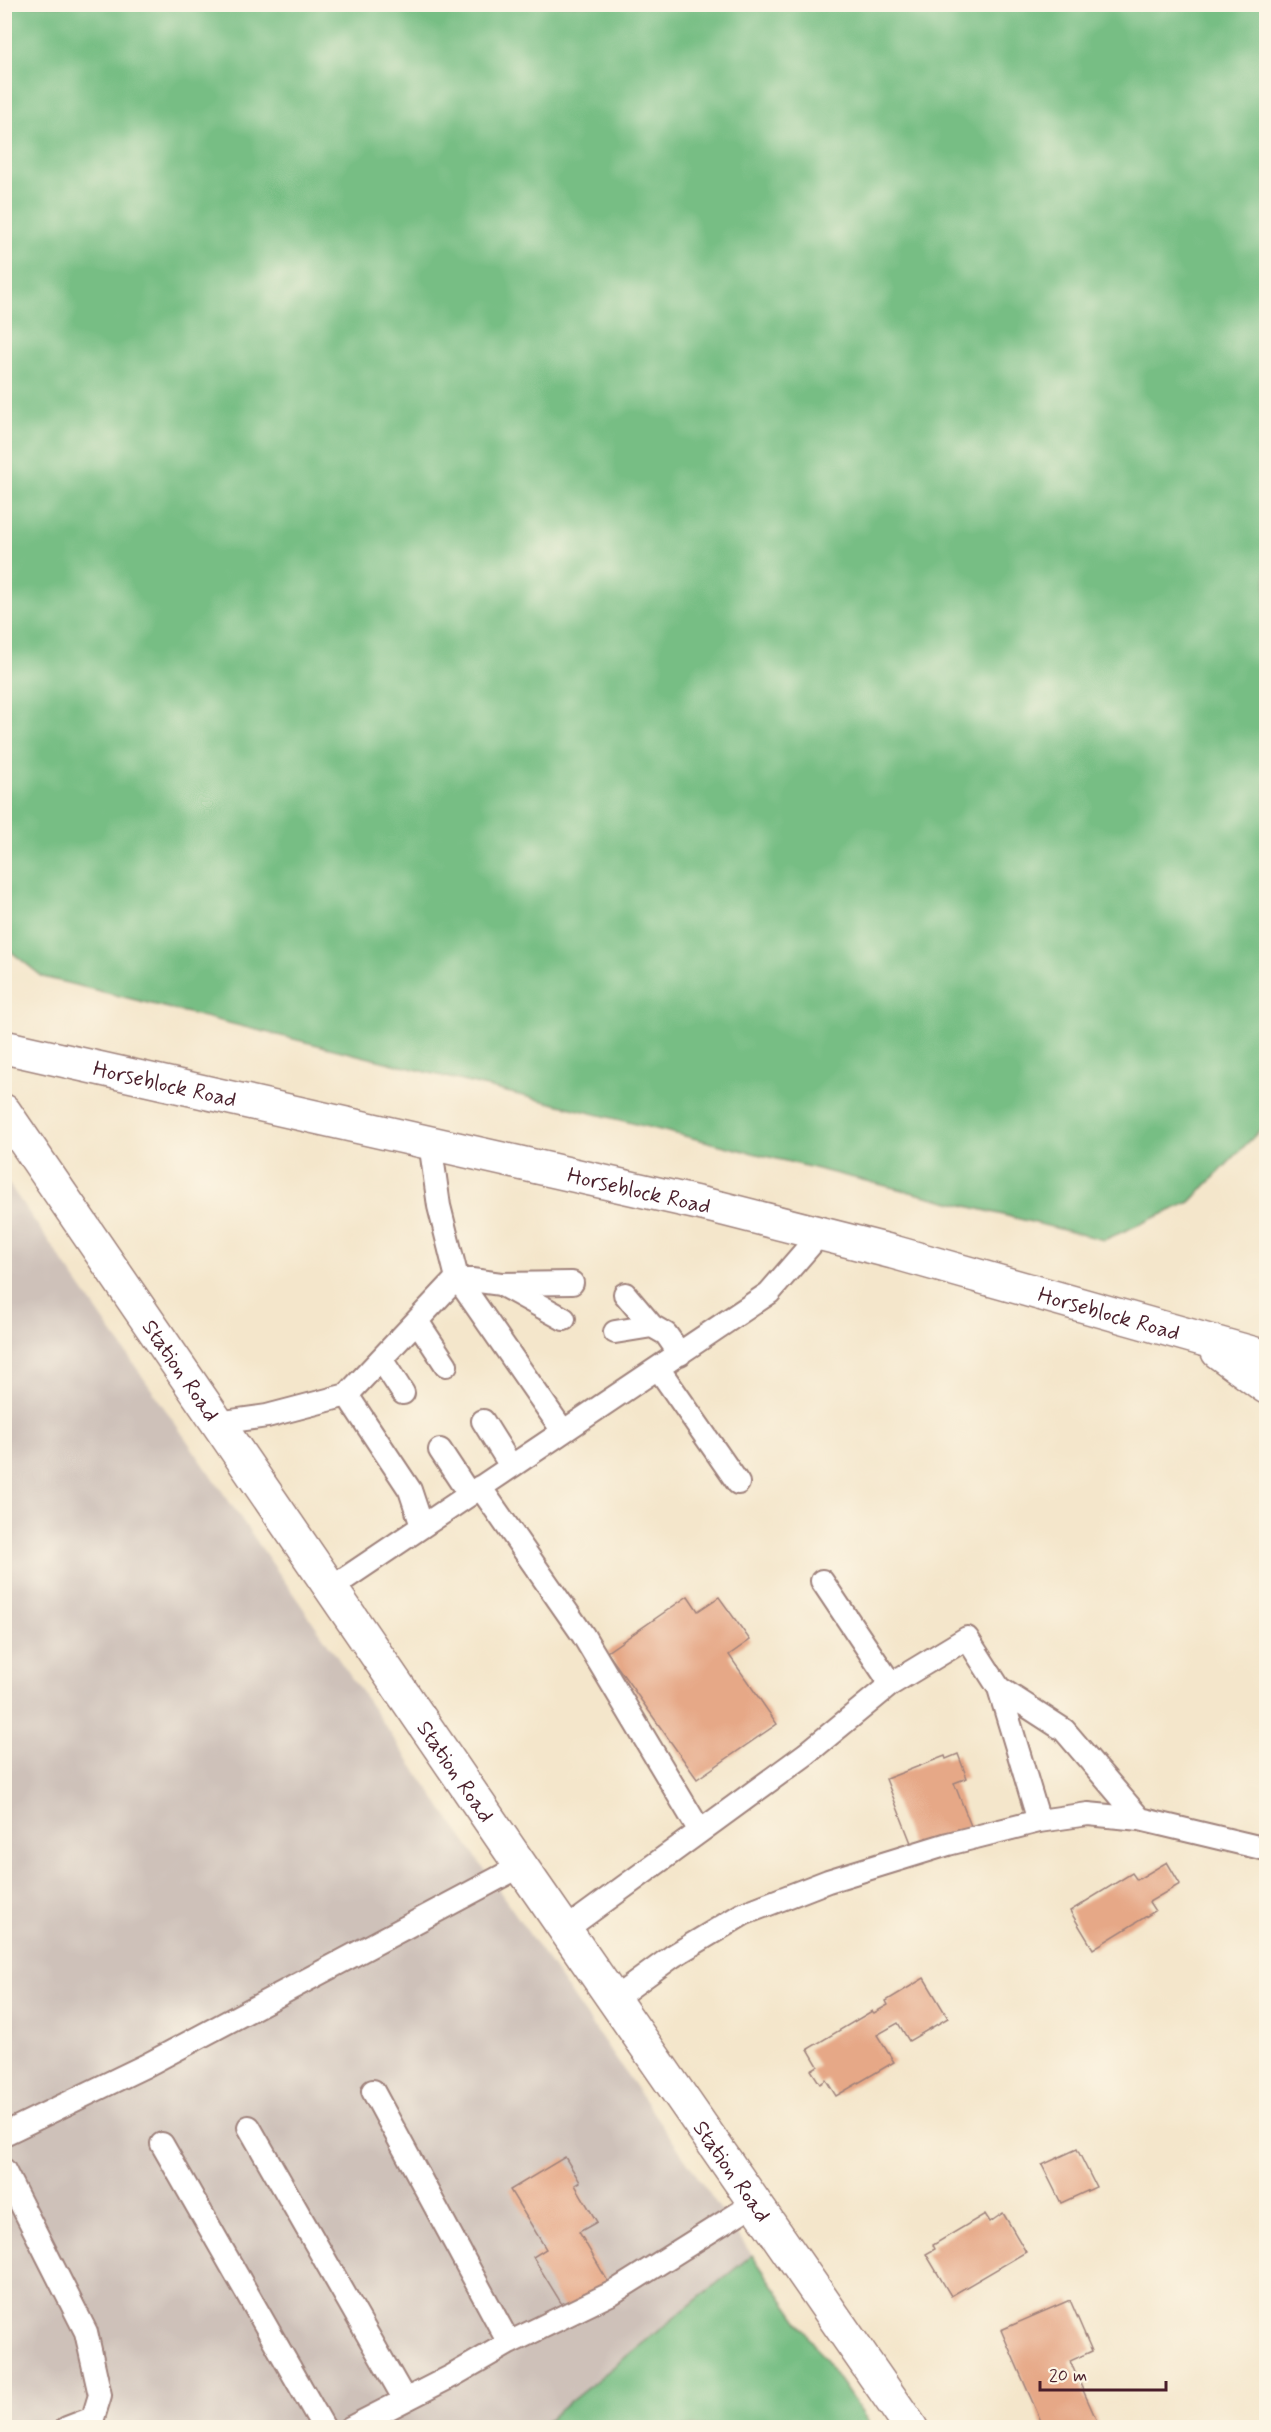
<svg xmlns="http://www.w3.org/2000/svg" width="1271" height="2432" viewBox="0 0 1271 2432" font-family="Mynerve,sans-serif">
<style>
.industrial{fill:#cec1b9}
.forest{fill:#77be84;stroke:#606e58;stroke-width:1.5}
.building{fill:#e6a887}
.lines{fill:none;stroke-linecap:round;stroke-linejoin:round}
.lane-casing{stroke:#9f827b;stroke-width:26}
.secondary-casing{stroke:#9f827b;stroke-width:36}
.primary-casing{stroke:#9f827b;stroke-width:36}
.lane{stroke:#fff;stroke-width:22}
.secondary{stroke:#fff;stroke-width:33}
.primary{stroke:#fff;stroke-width:33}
.labels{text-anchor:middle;stroke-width:4.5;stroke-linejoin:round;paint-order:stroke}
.street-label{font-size:22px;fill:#4a1f2b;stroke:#fcf5e5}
</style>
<rect width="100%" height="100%" fill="#fcf5e5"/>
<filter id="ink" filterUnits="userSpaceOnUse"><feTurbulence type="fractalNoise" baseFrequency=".0167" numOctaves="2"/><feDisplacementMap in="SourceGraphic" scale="12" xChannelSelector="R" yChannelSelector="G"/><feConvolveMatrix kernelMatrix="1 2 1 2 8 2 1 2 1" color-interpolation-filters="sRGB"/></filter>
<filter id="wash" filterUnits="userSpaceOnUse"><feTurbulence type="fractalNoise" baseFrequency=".008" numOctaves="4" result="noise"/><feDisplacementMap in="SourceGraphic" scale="24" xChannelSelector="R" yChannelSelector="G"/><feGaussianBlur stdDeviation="1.35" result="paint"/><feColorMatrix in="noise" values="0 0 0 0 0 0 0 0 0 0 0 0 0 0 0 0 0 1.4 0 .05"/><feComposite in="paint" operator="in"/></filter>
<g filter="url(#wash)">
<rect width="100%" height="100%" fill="#f4e6cb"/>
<!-- industrial -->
<path class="industrial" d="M 4,1177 L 752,2255 L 539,2427 L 5,2427 Z"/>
<!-- forest -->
<path class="forest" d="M 4,5 L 1266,5 L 1266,1124 L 1190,1202 L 1104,1240 L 43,977 L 5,947 Z
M 752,2255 L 872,2427 L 539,2427 Z"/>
<g id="blocks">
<!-- building -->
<path class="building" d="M 688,1596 L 698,1611 L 719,1597 L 750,1640 L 729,1655 L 777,1724 L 697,1779 L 607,1652 Z
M 958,1754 L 967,1778 L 954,1783 L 971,1826 L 913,1848 L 886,1779 L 945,1756 L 946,1759 Z
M 1167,1862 L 1180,1884 L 1149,1902 L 1155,1911 L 1093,1949 L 1070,1911 L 1132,1873 L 1137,1880 Z
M 924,1978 L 948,2018 L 909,2041 L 898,2023 L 877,2035 L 894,2062 L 836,2096 L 826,2080 L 820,2084 L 811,2070 L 818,2066 L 808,2049 L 872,2011 L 874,2013 L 888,2005 L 886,2001 Z
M 1077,2149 L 1096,2187 L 1061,2203 L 1042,2165 Z
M 565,2157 L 580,2182 L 575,2185 L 597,2222 L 579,2232 L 610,2285 L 566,2311 L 533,2257 L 546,2249 L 510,2190 Z
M 1003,2213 L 1026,2252 L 951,2296 L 926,2254 L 935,2249 L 933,2245 L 985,2214 L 990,2222 Z
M 1070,2300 L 1092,2351 L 1070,2361 L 1100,2428 L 1044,2428 L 1001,2330 Z"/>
</g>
</g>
<g filter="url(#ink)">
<use href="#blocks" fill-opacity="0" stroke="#9f827b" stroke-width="1.5"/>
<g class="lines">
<defs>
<path id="lane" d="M 430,1142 L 439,1206 L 457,1278 L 563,1431
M 457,1278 L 501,1284 L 572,1283
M 502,1285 L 564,1319
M 417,1321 L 446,1365
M 652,1326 L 666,1334 L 680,1354
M 615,1332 L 652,1326 L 625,1294
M 381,1359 L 403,1393
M 658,1368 L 738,1483
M 347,1395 L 410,1490 L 422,1526
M 483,1421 L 511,1466
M 217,1423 L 267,1416 L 347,1395 L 457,1278
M 440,1450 L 469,1494
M 480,1487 L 583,1635 L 700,1831
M 822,1581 L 891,1684
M 331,1588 L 769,1293 L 820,1234
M 999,1688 L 1064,1730 L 1140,1819
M 565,1930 L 806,1754 L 891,1684 L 967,1638 L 999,1688 L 1039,1821
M 614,1999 L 673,1956 L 743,1914 L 828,1881 L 948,1844 L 1039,1821 L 1088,1814 L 1140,1819 L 1266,1849
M 373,2091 L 509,2343
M 249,2127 L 405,2400
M 4,2134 L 145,2066 L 521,1866
M 162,2144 L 324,2428
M 4,2170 L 86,2332 L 100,2395 L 93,2418 L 67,2428
M 350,2428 L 452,2376 L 509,2343 L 612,2293 L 755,2203"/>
<g id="secondary">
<path id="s1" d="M 4,1111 L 521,1866 L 911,2428"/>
</g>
<g id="primary">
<path id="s2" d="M 4,1047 L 720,1208 L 893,1252 L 1266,1357"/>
<path d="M 1218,1352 L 1266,1387"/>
</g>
</defs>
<!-- lane casing -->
<use href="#lane" class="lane-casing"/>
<!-- secondary casing -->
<use href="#secondary" class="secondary-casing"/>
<!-- primary casing -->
<use href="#primary" class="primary-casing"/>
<!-- lane -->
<use href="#lane" class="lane"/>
<!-- secondary -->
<use href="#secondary" class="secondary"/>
<!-- primary -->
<use href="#primary" class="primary"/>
</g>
</g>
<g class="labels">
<!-- street labels -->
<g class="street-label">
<text dy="8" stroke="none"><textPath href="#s2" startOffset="165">Horseblock Road</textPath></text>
<text dy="8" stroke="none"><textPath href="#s2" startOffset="651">Horseblock Road</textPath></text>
<text dy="8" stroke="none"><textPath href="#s2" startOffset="1137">Horseblock Road</textPath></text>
<text dy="8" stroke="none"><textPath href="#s1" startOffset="314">Station Road</textPath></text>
<text dy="8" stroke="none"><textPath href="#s1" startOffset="800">Station Road</textPath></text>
<text dy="8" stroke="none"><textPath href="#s1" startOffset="1286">Station Road</textPath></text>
</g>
</g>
<!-- margin -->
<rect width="1271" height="2432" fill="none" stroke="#fcf5e5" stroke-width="24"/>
<!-- scale -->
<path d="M1040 2381v9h126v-9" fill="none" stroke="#4a1f2b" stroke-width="3"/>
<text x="1049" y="2381" font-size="18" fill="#4a1f2b" stroke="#fcf5e5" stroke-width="4.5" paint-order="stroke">20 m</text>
</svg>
